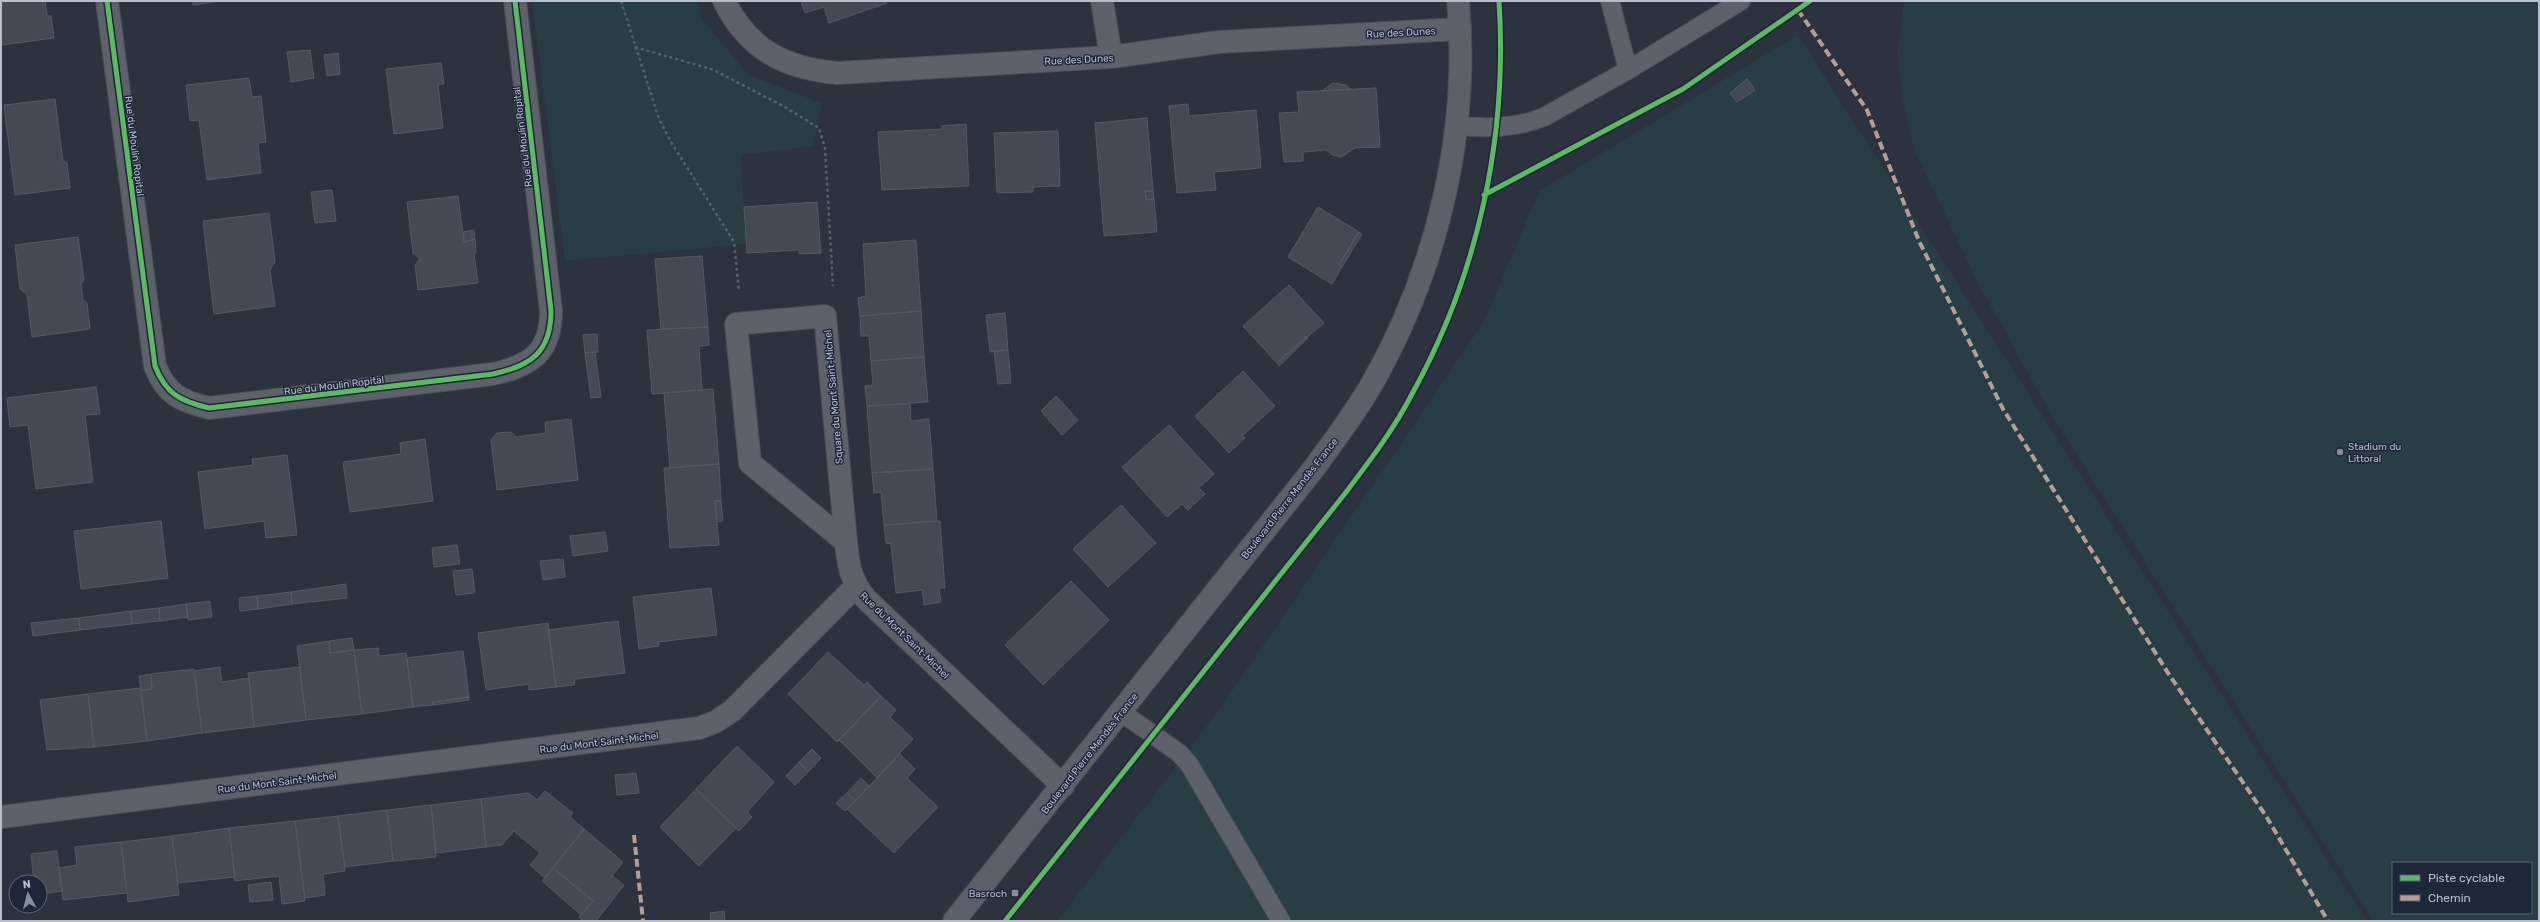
<svg xmlns="http://www.w3.org/2000/svg" width="2540" height="922" viewBox="0 0 2540 922" font-family="Rubik,sans-serif">
<style>
.green{fill:#283d44;fill-rule:evenodd}
.building{fill:#444953;stroke:#545a64}
.lines{fill:none;stroke-linecap:round;stroke-linejoin:round}
.lane-casing{stroke:#494d56;stroke-width:20}
.street-casing{stroke:#494d56;stroke-width:24}
.secondary-casing{stroke:#494d56;stroke-width:24}
.path{stroke:#5a6067;stroke-width:2.5;stroke-dasharray:3 3;stroke-linecap:butt}
.lane{stroke:#5d616a;stroke-width:18}
.street{stroke:#5d616a;stroke-width:22}
.secondary{stroke:#5b6069;stroke-width:22}
.quiet{stroke:#b99d93;stroke-width:4;stroke-dasharray:8 4;stroke-linecap:butt}
.cycleway-casing{stroke:#1e2739;stroke-width:8}
.cycleway{stroke:#5cba63;stroke-width:5}
.poi-dot{fill:#868d9b;stroke:#1e2739;stroke-width:1.5}
.labels{text-anchor:middle;stroke-width:3;stroke-linejoin:round;paint-order:stroke}
.street-label{font-size:10px;fill:#b7becd;stroke:#1e2739}
.poi-label{font-size:10px;fill:#b7becd;stroke:#1e2739;text-anchor:start}
</style>
<rect width="100%" height="100%" fill="#2c323e"/>
<!-- green -->
<path class="green" d="M 532,1 L 697,1 L 702,19 L 749,75 L 822,103 L 813,146 L 741,155 L 746,244 L 565,261 Z
M 1904,1 L 2539,1 L 2539,921 L 2373,921 L 2050,413 L 1979,285 L 1915,152 L 1902,99 L 1897,54 ZM 2393,863 L 2531,863 L 2531,913 L 2393,913 Z
M 1798,35 L 2367,921 L 1057,921 L 1219,710 L 1485,320 L 1539,191 Z"/>
<!-- building -->
<path class="building" d="M 1,1 L 45,1 L 47,16 L 51,16 L 54,38 L 1,45 Z
M 193,1 L 222,1 L 193,5 Z
M 801,1 L 886,1 L 887,3 L 829,23 L 824,7 L 805,13 Z
M 310,50 L 314,78 L 291,82 L 287,52 Z
M 338,53 L 340,74 L 327,76 L 324,55 Z
M 441,63 L 444,84 L 438,85 L 443,128 L 394,134 L 386,69 Z
M 249,78 L 252,97 L 261,96 L 266,142 L 258,143 L 261,173 L 207,180 L 199,120 L 190,121 L 186,85 Z
M 1747,79 L 1755,90 L 1737,102 L 1730,93 Z
M 1333,83 L 1346,85 L 1351,89 L 1322,91 Z
M 1376,88 L 1380,147 L 1355,148 L 1341,157 L 1333,155 L 1326,150 L 1303,152 L 1303,161 L 1284,162 L 1279,113 L 1299,112 L 1297,92 Z
M 55,99 L 63,161 L 67,163 L 70,188 L 15,195 L 4,105 Z
M 1188,104 L 1189,116 L 1256,110 L 1261,168 L 1214,172 L 1216,190 L 1177,193 L 1169,106 Z
M 1147,118 L 1153,191 L 1145,191 L 1146,200 L 1154,199 L 1157,232 L 1104,236 L 1095,123 Z
M 966,124 L 969,186 L 882,190 L 878,132 L 942,129 L 942,126 Z
M 1058,131 L 1060,186 L 1033,187 L 1033,192 L 997,193 L 994,133 Z
M 332,190 L 336,221 L 315,223 L 311,192 Z
M 1145,191 L 1153,191 L 1154,199 L 1146,200 Z
M 458,196 L 464,242 L 475,239 L 476,252 L 474,253 L 478,283 L 418,290 L 415,265 L 420,259 L 413,253 L 407,202 Z
M 817,202 L 821,253 L 799,254 L 799,250 L 747,253 L 744,207 Z
M 1318,207 L 1359,232 L 1339,265 L 1342,267 L 1332,284 L 1288,257 Z
M 269,213 L 275,262 L 270,270 L 275,306 L 214,314 L 203,221 Z
M 474,230 L 475,239 L 464,242 L 463,232 Z
M 1359,232 L 1362,234 L 1342,267 L 1339,265 Z
M 78,237 L 84,280 L 81,284 L 83,300 L 87,303 L 90,329 L 32,337 L 27,294 L 20,289 L 15,245 Z
M 916,240 L 921,311 L 860,316 L 858,298 L 866,296 L 863,244 Z
M 702,256 L 708,327 L 661,329 L 655,259 Z
M 1289,285 L 1324,323 L 1277,363 L 1243,326 Z
M 921,311 L 924,357 L 871,361 L 869,336 L 861,336 L 860,316 Z
M 1005,313 L 1008,350 L 990,352 L 986,315 Z
M 708,327 L 709,345 L 699,346 L 702,390 L 652,394 L 647,330 Z
M 597,334 L 598,352 L 585,353 L 583,335 Z
M 1307,336 L 1308,338 L 1279,366 L 1277,363 Z
M 1008,350 L 1011,383 L 998,384 L 994,351 Z
M 595,352 L 601,397 L 591,398 L 585,353 Z
M 924,357 L 928,402 L 867,406 L 865,386 L 873,385 L 871,361 Z
M 1243,371 L 1275,406 L 1242,436 L 1245,438 L 1229,453 L 1195,416 Z
M 96,387 L 100,414 L 85,415 L 93,482 L 36,489 L 28,425 L 10,427 L 7,398 Z
M 713,389 L 719,464 L 670,468 L 664,393 Z
M 1056,396 L 1078,420 L 1062,435 L 1041,411 Z
M 910,404 L 911,421 L 929,419 L 933,469 L 872,473 L 867,406 Z
M 571,419 L 578,480 L 497,490 L 491,440 L 497,433 L 511,432 L 516,437 L 546,433 L 545,422 Z
M 1169,425 L 1214,474 L 1199,488 L 1205,494 L 1188,510 L 1182,504 L 1167,517 L 1122,467 Z
M 425,439 L 433,501 L 350,512 L 343,462 L 401,454 L 400,443 Z
M 287,455 L 297,535 L 266,538 L 264,521 L 205,529 L 198,472 L 253,465 L 252,459 Z
M 719,464 L 721,501 L 715,501 L 719,545 L 670,548 L 664,468 Z
M 933,469 L 937,521 L 884,525 L 881,492 L 874,493 L 872,473 Z
M 715,501 L 721,501 L 723,521 L 717,522 Z
M 1121,505 L 1156,543 L 1108,587 L 1073,549 Z
M 161,521 L 168,578 L 81,589 L 74,531 Z
M 940,521 L 945,588 L 939,588 L 941,602 L 924,605 L 922,590 L 896,593 L 891,544 L 886,543 L 884,525 Z
M 605,532 L 608,551 L 573,556 L 570,536 Z
M 457,545 L 460,564 L 434,567 L 432,548 Z
M 563,559 L 565,577 L 543,580 L 540,561 Z
M 472,569 L 475,593 L 456,595 L 453,571 Z
M 1071,581 L 1109,620 L 1043,685 L 1005,645 Z
M 346,584 L 347,598 L 292,604 L 291,592 Z
M 711,588 L 717,635 L 658,642 L 659,646 L 639,649 L 633,597 Z
M 291,592 L 292,604 L 258,609 L 257,596 Z
M 257,596 L 258,609 L 240,611 L 239,598 Z
M 210,601 L 212,617 L 188,620 L 186,604 Z
M 186,604 L 188,617 L 160,621 L 159,608 Z
M 159,608 L 160,621 L 132,624 L 131,611 Z
M 131,611 L 132,624 L 80,630 L 79,618 Z
M 79,618 L 80,630 L 33,636 L 31,623 Z
M 618,621 L 625,673 L 575,679 L 574,685 L 556,687 L 548,630 Z
M 548,623 L 556,687 L 529,690 L 529,684 L 486,690 L 478,633 Z
M 352,638 L 354,650 L 330,653 L 329,641 Z
M 329,641 L 330,653 L 354,650 L 362,714 L 306,720 L 297,646 Z
M 378,648 L 379,656 L 406,653 L 413,707 L 362,714 L 354,650 Z
M 463,651 L 469,697 L 433,702 L 433,705 L 413,707 L 407,658 Z
M 828,652 L 864,685 L 867,682 L 881,696 L 837,742 L 788,694 Z
M 220,667 L 222,682 L 249,678 L 254,727 L 202,733 L 194,671 Z
M 300,667 L 306,720 L 254,727 L 248,673 Z
M 194,669 L 202,733 L 147,741 L 141,690 L 152,689 L 151,674 Z
M 151,674 L 152,689 L 141,690 L 139,676 Z
M 140,688 L 147,741 L 94,747 L 88,694 Z
M 88,694 L 94,747 L 47,750 L 40,700 Z
M 881,696 L 896,710 L 890,717 L 913,739 L 877,778 L 839,740 Z
M 469,697 L 469,700 L 433,705 L 433,702 Z
M 737,746 L 774,782 L 747,812 L 752,817 L 739,831 L 696,789 Z
M 812,749 L 821,758 L 808,772 L 799,762 Z
M 900,754 L 915,769 L 907,778 L 938,807 L 894,853 L 847,809 Z
M 799,762 L 808,772 L 795,785 L 786,776 Z
M 636,773 L 639,793 L 617,795 L 615,775 Z
M 861,778 L 869,786 L 855,801 L 847,793 Z
M 696,789 L 736,828 L 699,866 L 660,827 Z
M 545,791 L 573,813 L 570,817 L 584,829 L 545,878 L 530,865 L 540,853 L 514,831 L 502,845 L 486,847 L 481,799 L 528,793 L 537,800 Z
M 847,793 L 855,801 L 845,811 L 836,803 Z
M 481,799 L 486,847 L 436,853 L 431,805 Z
M 431,805 L 436,857 L 393,861 L 387,810 Z
M 387,810 L 393,861 L 345,867 L 338,816 Z
M 338,816 L 345,871 L 323,874 L 325,895 L 305,898 L 295,821 Z
M 295,821 L 305,901 L 282,904 L 279,876 L 235,881 L 229,828 Z
M 229,828 L 235,877 L 178,883 L 172,836 Z
M 584,829 L 623,862 L 612,876 L 624,885 L 596,921 L 583,921 L 579,917 L 593,901 L 553,868 Z
M 172,836 L 179,895 L 128,902 L 121,842 Z
M 121,842 L 127,893 L 63,900 L 59,868 L 77,865 L 75,847 Z
M 57,851 L 62,891 L 40,894 L 40,882 L 34,882 L 31,854 Z
M 553,868 L 593,901 L 581,915 L 542,881 Z
M 271,882 L 273,900 L 250,902 L 248,885 Z
M 724,911 L 725,921 L 711,921 L 710,913 Z"/>
<g class="lines">
<defs>
<path id="lane" d="M 1610,1 L 1628,70
M 1456,126 C 1488,128 1514,129 1544,117 L 1628,70 L 1741,1
M 1121,712 L 1179,753 L 1189,764 L 1281,921"/>
<path id="street" d="M 107,1 L 155,366 C 166,394 180,401 209,408 L 493,374 C 531,366 551,352 551,311 L 515,1
M 724,1 C 749,50 784,68 837,73 L 1111,57 L 1219,42 L 1460,29
M 1102,1 L 1111,57
M 846,542 L 750,463 L 736,324 L 825,316 L 846,542 C 848,564 851,583 867,600 L 1063,786
M 1,817 L 699,728 L 715,722 L 732,711 L 856,586"/>
<path id="secondary" d="M 954,921 L 1315,467 C 1335,439 1356,412 1373,382 C 1437,269 1470,131 1458,1"/>
</defs>
<!-- lane casing -->
<use href="#lane" class="lane-casing"/>
<!-- street casing -->
<use href="#street" class="street-casing"/>
<!-- secondary casing -->
<use href="#secondary" class="secondary-casing"/>
<!-- path -->
<path class="path" d="M 621,1 L 659,119 L 671,142 L 734,242 L 739,291
M 635,47 L 714,70 L 783,106 L 819,128 L 825,148 L 833,286"/>
<!-- lane -->
<use href="#lane" class="lane"/>
<!-- street -->
<use href="#street" class="street"/>
<!-- secondary -->
<use href="#secondary" class="secondary"/>
<!-- quiet -->
<path class="quiet" d="M 1798,10 L 1867,110 L 1919,241 L 2003,409 L 2168,673 L 2266,816 L 2328,921
M 634,835 L 643,921"/>
<defs>
<path id="cycleway" d="M 107,1 L 155,366 C 166,394 180,401 209,408 L 493,374 C 531,366 551,352 551,311 L 515,1
M 1484,195 L 1683,89 L 1810,1
M 1005,921 L 1343,496 C 1368,463 1393,431 1412,394 C 1478,275 1508,136 1499,1"/>
</defs>
<!-- cycleway casing -->
<use href="#cycleway" class="cycleway-casing"/>
<!-- cycleway -->
<use href="#cycleway" class="cycleway"/>
</g>
<!-- markers -->
<g class="poi-dot">
<circle cx="2340" cy="452" r="4"/>
<rect x="1011" y="889" width="8" height="8" rx="2"/>
</g>
<g class="labels">
<!-- street labels -->
<g class="street-label">
<text transform="translate(1401 32) rotate(-3)" y="4">Rue des Dunes</text>
<text transform="translate(1079 59) rotate(-3)" y="4">Rue des Dunes</text>
<text transform="translate(522 137) rotate(-97)" y="4">Rue du Moulin Ropital</text>
<text transform="translate(135 146) rotate(83)" y="4">Rue du Moulin Ropital</text>
<text transform="translate(334 385) rotate(-7)" y="4">Rue du Moulin Ropital</text>
<text transform="translate(833 397) rotate(-95)" y="4">Square du Mont Saint-Michel</text>
<text transform="translate(1289 498) rotate(-52)" y="4">Boulevard Pierre Mendès France</text>
<text transform="translate(905 635) rotate(44)" y="4">Rue du Mont Saint-Michel</text>
<text transform="translate(599 742) rotate(-7)" y="4">Rue du Mont Saint-Michel</text>
<text transform="translate(1089 753) rotate(-52)" y="4">Boulevard Pierre Mendès France</text>
<text transform="translate(277 782) rotate(-7)" y="4">Rue du Mont Saint-Michel</text>
</g>
<!-- poi labels -->
<g class="poi-label">
<text x="2348" y="450">Stadium du<tspan x="2348" dy="12">Littoral</tspan></text>
<text x="1007" y="897" text-anchor="end">Basroch</text>
</g>
</g>
<!-- border -->
<rect width="2540" height="922" fill="none" stroke="#b7becd" stroke-width="4"/>
<!-- legend -->
<rect x="2392" y="862" width="140" height="52" fill="#1e2739" stroke="#5b6374"/>
<rect x="2400" y="875" width="20" height="6" fill="#5cba63" stroke="#5b6374"/>
<text x="2428" y="882" font-size="12" fill="#b7becd">Piste cyclable</text>
<rect x="2400" y="895" width="20" height="6" fill="#b99d93" stroke="#5b6374"/>
<text x="2428" y="902" font-size="12" fill="#b7becd">Chemin</text>
<!-- north arrow -->
<g transform="translate(28 894) rotate(353)"><circle r="19" fill="#1e2739" stroke="#5b6374"/>
<path d="M0-3L7 15L0 10L-7 15Z" fill="#868d9b"/>
<text y="-6" font-size="11" font-weight="bold" text-anchor="middle" fill="#b7becd">N</text>
</g>
</svg>
